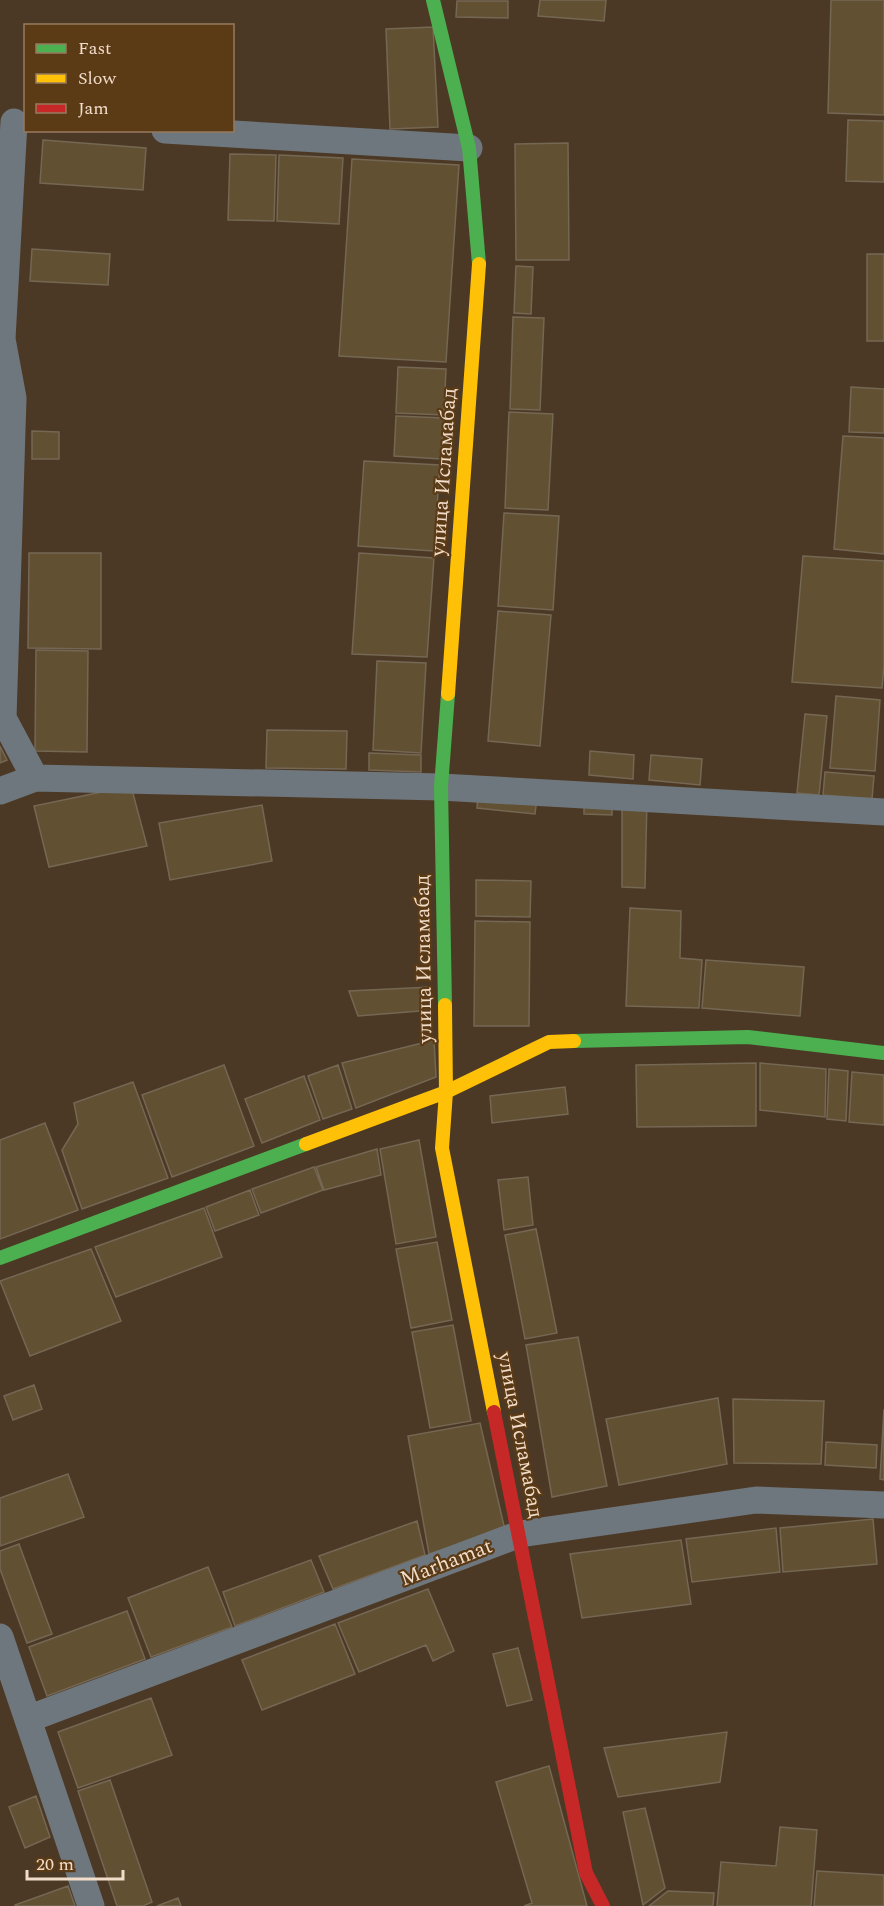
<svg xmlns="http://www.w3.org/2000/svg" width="884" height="1906" viewBox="0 0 884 1906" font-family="Spectral,serif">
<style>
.building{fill:#615032;stroke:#746754;stroke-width:1.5}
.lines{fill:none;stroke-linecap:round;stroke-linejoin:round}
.street{stroke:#6f777e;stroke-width:27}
.fast{stroke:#4caf50;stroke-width:14}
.slow{stroke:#ffc107;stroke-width:14}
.jam{stroke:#c62828;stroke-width:14}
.labels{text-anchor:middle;stroke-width:4.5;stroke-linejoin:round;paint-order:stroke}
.street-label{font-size:21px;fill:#f2ddca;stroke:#5b3a16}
</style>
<rect width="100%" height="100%" fill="#4c3925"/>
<!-- building -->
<path class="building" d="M 540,0 L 606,0 L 604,21 L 538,16 Z
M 831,0 L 884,0 L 884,115 L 828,113 Z
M 457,1 L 508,1 L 508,18 L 456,17 Z
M 433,27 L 438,127 L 390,129 L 386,29 Z
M 848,120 L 884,121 L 884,182 L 846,181 Z
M 43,140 L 146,148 L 143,190 L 40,183 Z
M 568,143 L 569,260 L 516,260 L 515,144 Z
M 230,154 L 276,155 L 274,221 L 228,220 Z
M 279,155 L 343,158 L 339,224 L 277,221 Z
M 352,159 L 459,165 L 446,362 L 339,356 Z
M 32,249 L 110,254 L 108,285 L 30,281 Z
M 867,254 L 884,254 L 884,341 L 867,341 Z
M 516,266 L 533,267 L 531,314 L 514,313 Z
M 513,317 L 544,318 L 540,410 L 510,409 Z
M 398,367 L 446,369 L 444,415 L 396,413 Z
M 851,387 L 884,389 L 884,433 L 849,432 Z
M 509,412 L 553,414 L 548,510 L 505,508 Z
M 396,416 L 444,418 L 441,459 L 394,456 Z
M 32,431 L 59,432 L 59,459 L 32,459 Z
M 843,436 L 884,438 L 884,554 L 834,549 Z
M 364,461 L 440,465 L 434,551 L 358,546 Z
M 504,513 L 559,516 L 553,610 L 498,606 Z
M 29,553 L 101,553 L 101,649 L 28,648 Z
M 359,553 L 434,558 L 427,657 L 352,654 Z
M 803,556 L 884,561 L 884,665 L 882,688 L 792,682 Z
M 498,611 L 551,615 L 540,746 L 488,741 Z
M 36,650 L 88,651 L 87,752 L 35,751 Z
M 377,661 L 426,663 L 421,753 L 373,750 Z
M 836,696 L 880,700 L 875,771 L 830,768 Z
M 805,714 L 827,716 L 819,795 L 797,793 Z
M 267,730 L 347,731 L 346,769 L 266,768 Z
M 0,746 L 7,760 L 0,763 Z
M 590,751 L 634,755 L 633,779 L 589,775 Z
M 369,753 L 421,755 L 421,772 L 369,770 Z
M 651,755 L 702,759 L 700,785 L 649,780 Z
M 825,772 L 874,776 L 872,799 L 823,795 Z
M 479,783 L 538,789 L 535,814 L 477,808 Z
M 131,786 L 147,846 L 49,867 L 34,806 Z
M 584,794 L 612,796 L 612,815 L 584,814 Z
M 622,797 L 647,799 L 645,888 L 622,887 Z
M 262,805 L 272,861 L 170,880 L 159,823 Z
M 476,880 L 531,881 L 530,917 L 476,916 Z
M 630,908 L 681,911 L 680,958 L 702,960 L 699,1008 L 626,1006 Z
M 475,921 L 530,922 L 529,1026 L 474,1026 Z
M 706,960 L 804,967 L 800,1016 L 702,1008 Z
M 431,987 L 432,1010 L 358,1016 L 349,991 Z
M 434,1040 L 436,1077 L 356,1108 L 342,1063 Z
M 756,1063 L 756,1126 L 637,1127 L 636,1065 Z
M 760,1063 L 826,1069 L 825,1117 L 760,1110 Z
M 224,1065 L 254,1146 L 172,1177 L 142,1095 Z
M 338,1065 L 352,1109 L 323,1119 L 308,1076 Z
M 829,1069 L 848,1071 L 846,1121 L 827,1119 Z
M 852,1072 L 884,1075 L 884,1125 L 849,1122 Z
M 304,1076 L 320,1120 L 262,1143 L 245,1099 Z
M 133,1082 L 168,1178 L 82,1209 L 62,1150 L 78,1124 L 74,1103 Z
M 565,1087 L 568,1114 L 492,1123 L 490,1096 Z
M 45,1123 L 78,1210 L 0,1239 L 0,1140 Z
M 419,1140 L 436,1237 L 396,1244 L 380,1149 Z
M 377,1149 L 381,1175 L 324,1190 L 316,1167 Z
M 314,1167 L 323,1190 L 261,1213 L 252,1189 Z
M 528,1177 L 533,1225 L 504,1230 L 498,1180 Z
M 250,1190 L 259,1215 L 215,1231 L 206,1207 Z
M 204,1208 L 222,1257 L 116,1297 L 95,1247 Z
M 536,1229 L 557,1333 L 525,1339 L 505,1235 Z
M 437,1242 L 452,1320 L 411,1328 L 396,1249 Z
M 91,1249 L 121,1321 L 30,1356 L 0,1281 Z
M 453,1325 L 471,1421 L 430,1428 L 412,1332 Z
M 578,1337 L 607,1486 L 552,1497 L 526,1345 Z
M 34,1385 L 42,1409 L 13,1420 L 4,1396 Z
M 718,1398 L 727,1464 L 619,1485 L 606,1419 Z
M 733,1399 L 824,1401 L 821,1464 L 734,1463 Z
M 884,1409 L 884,1480 L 880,1479 Z
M 480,1423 L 505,1530 L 429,1554 L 408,1436 Z
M 826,1442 L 877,1445 L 876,1468 L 825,1465 Z
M 68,1474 L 84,1517 L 0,1546 L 0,1498 Z
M 873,1519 L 877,1564 L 783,1572 L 780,1528 Z
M 417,1521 L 425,1555 L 333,1589 L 319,1556 Z
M 776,1528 L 780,1572 L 692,1582 L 686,1539 Z
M 681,1540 L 691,1604 L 582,1618 L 570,1554 Z
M 19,1544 L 52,1634 L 27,1643 L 0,1569 L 0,1551 Z
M 311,1560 L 324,1592 L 235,1626 L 223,1592 Z
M 208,1567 L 232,1627 L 151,1657 L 128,1598 Z
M 428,1589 L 454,1651 L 433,1661 L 426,1645 L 359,1672 L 338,1623 Z
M 127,1611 L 145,1659 L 47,1696 L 29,1647 Z
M 335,1624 L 355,1674 L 262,1710 L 242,1660 Z
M 518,1648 L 532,1700 L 507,1706 L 493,1654 Z
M 151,1698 L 172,1755 L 78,1788 L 58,1732 Z
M 727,1732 L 720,1782 L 618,1797 L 604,1748 Z
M 549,1766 L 587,1906 L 524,1906 L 532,1903 L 496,1782 Z
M 110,1780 L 152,1902 L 143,1906 L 117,1906 L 78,1791 Z
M 36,1796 L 50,1837 L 25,1848 L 9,1807 Z
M 645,1808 L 665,1888 L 643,1905 L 623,1812 Z
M 780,1827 L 817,1830 L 811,1906 L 717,1906 L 721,1862 L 776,1866 Z
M 817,1871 L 884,1875 L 884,1906 L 814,1906 Z
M 68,1886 L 75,1906 L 15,1906 L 15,1905 Z
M 668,1891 L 714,1893 L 713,1906 L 649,1906 Z
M 178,1898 L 181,1906 L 157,1906 Z"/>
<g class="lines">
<!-- street -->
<path class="street" d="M 14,122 L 2,339 L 13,398 L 3,718 L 35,778
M 165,130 L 469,148
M 0,791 L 35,778 L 441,787 L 884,812
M 0,1637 L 91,1906
M 28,1719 L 520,1534 L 756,1500 L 884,1505"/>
<!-- fast -->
<path class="fast" d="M 433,0 L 469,148 L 479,264
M 445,1005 L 441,787 L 448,694
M 574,1041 L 748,1037 L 884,1053
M 0,1258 L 306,1144"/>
<!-- slow -->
<path class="slow" d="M 448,694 L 479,264
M 445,1005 L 446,1092 L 442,1148 L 494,1412
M 306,1144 L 446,1092 L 549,1042 L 574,1041"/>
<!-- jam -->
<path class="jam" d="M 494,1412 L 586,1873 L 603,1906"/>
</g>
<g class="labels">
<!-- street labels -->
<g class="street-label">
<text transform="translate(443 472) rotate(-86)" y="7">улица Исламабад</text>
<text transform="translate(423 959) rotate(-91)" y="7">улица Исламабад</text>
<text transform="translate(521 1435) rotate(79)" y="7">улица Исламабад</text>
<text transform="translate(446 1562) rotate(-21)" y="7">Marhamat</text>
</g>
</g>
<!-- legend -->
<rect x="24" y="24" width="210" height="108" fill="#5b3a16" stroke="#977b5e" stroke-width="1.5"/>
<rect x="36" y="44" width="30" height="9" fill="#4caf50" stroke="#977b5e" stroke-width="1.5"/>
<text x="78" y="54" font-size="18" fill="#f2ddca">Fast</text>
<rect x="36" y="74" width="30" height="9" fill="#ffc107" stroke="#977b5e" stroke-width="1.5"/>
<text x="78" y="84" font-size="18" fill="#f2ddca">Slow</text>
<rect x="36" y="104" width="30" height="9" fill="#c62828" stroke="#977b5e" stroke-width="1.5"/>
<text x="78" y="114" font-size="18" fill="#f2ddca">Jam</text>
<!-- scale -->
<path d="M27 1870v9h96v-9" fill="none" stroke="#f2ddca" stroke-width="3"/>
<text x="36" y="1870" font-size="18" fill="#f2ddca" stroke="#5b3a16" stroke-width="4.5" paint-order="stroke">20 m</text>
</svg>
